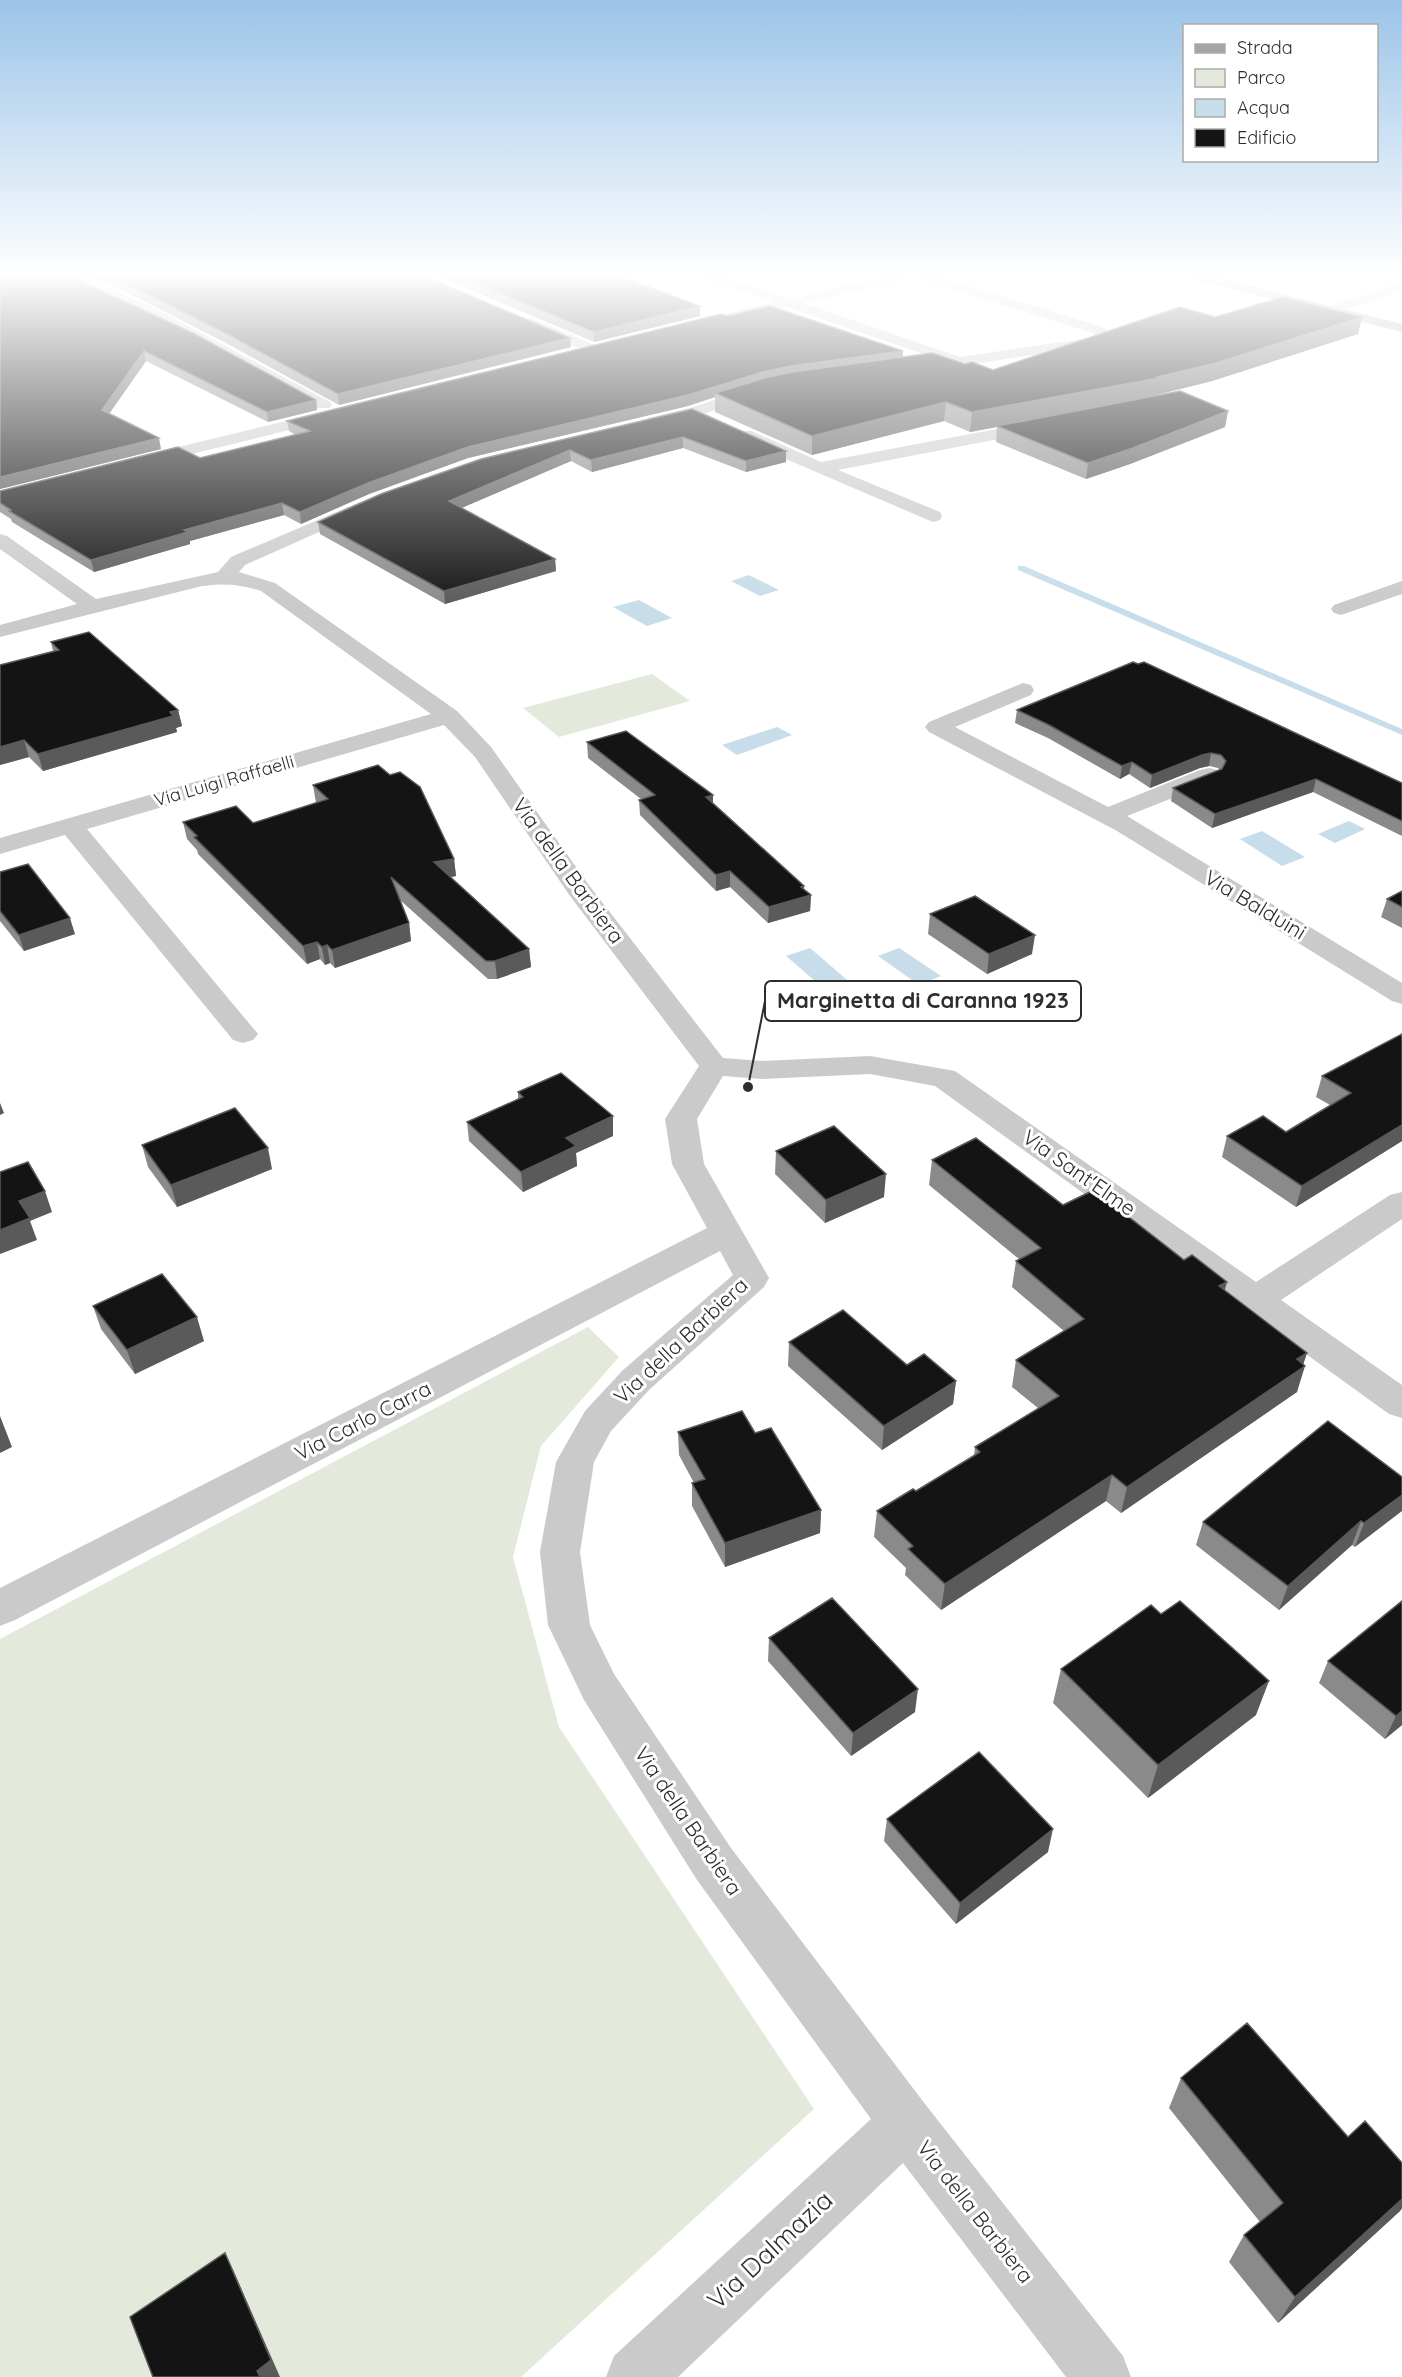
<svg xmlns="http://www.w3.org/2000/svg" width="1402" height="2377" viewBox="0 0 1402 2377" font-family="Quicksand,sans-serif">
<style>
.green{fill:#e3eadb}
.water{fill:#c7dde9}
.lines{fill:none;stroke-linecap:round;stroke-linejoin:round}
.stream{fill:#c7dde9;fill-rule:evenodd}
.minor{fill:#cacaca;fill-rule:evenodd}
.major{fill:#a5a5a5;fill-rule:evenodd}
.wall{fill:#8a8a8a}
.shaded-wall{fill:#5a5a5a}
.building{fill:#141414;stroke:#5a5a5a;stroke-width:1.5}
.labels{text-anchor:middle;stroke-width:6;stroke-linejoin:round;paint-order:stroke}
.far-street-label{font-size:18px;fill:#2d2d2d;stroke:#fff}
.street-label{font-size:21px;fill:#2d2d2d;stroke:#fff}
.near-street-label{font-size:26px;fill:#2d2d2d;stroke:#fff}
.leader{fill:none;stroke:#2d2d2d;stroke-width:2}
.callout-dot{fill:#2d2d2d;stroke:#fff;stroke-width:2}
.callout{fill:#fff;stroke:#2d2d2d;stroke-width:2}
.callout-label{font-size:22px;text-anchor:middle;font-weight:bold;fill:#2d2d2d}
</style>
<rect width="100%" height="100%" fill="#fff"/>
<!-- green -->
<path class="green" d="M 652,674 L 690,701 L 559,737 L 523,708 Z
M 588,1327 L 619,1357 L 541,1446 L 513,1557 L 559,1727 L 814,2109 L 521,2377 L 0,2377 L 0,1639 Z"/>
<!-- water -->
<path class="water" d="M 749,575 L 779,590 L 760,596 L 731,581 Z
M 639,600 L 672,618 L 647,626 L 613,607 Z
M 777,727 L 792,735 L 737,755 L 722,745 Z
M 1349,821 L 1365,829 L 1335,843 L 1318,834 Z
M 1262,831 L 1305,857 L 1282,866 L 1240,839 Z
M 810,948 L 852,984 L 829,993 L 786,956 Z
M 899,948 L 941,976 L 919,985 L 878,956 Z"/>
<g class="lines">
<!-- stream -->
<path class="stream" d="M 498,287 L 500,290 L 452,301 L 449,299 Z
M 1018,566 L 1024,566 L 1402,729 L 1402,735 L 1018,570 Z"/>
<!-- minor -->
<path class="minor" d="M 63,276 L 81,276 L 147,304 L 330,402 L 332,405 L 330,408 L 318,408 L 137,310 Z
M 703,276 L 721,276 L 789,299 L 886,276 L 908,276 L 907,279 L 803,303 L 960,357 L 1097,337 L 1093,333 L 920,279 L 919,276 L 938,276 L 1103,327 L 1115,338 L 1105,344 L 915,373 L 907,368 L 910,365 L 940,360 L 787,307 L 711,325 L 706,324 L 704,321 L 706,318 L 773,302 L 704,279 Z
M 1402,282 L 1402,291 L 1335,314 L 1330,315 L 1323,311 L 1325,308 Z
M 531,318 L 600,347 L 602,350 L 600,353 L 590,353 L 526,325 L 524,322 Z
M 757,386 L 763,388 L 765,391 L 763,394 L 700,415 L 654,426 L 646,421 L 648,418 L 690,408 Z
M 332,410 L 338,412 L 340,415 L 338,418 L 143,466 L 137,465 L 134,461 L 137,457 Z
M 1039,421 L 1045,422 L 1047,426 L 1045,430 L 838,470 L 940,512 L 942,516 L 940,520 L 933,522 L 739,439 L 737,435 L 739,431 L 751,431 L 821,462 Z
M 360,502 L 366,503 L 369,507 L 366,511 L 245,565 L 239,572 L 275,583 L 457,711 L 491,747 L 588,884 L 723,1058 L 762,1061 L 870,1056 L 955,1071 L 1256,1282 L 1390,1195 L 1402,1192 L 1402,1219 L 1281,1300 L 1402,1385 L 1402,1418 L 1389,1414 L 935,1086 L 870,1074 L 762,1079 L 723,1076 L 697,1119 L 704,1164 L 769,1278 L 764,1287 L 649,1390 L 611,1431 L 594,1462 L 580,1552 L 590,1625 L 614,1674 L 731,1848 L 925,2104 L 1123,2356 L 1131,2377 L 1066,2377 L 903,2163 L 678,2377 L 606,2377 L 614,2356 L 871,2119 L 697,1880 L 584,1700 L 548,1625 L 540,1552 L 556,1462 L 585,1411 L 623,1370 L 733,1275 L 720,1251 L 15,1620 L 0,1626 L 0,1588 L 707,1228 L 672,1164 L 665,1119 L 699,1066 L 570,896 L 475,757 L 444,725 L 87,829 L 253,1028 L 258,1034 L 253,1040 L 243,1043 L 233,1040 L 65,835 L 0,854 L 0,838 L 431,714 L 261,591 C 240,584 224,583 202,586 L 0,637 L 0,625 L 77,604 L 0,549 L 0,534 L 7,536 L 96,599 L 218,572 L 231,557 Z
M 1402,581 L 1402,594 L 1341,615 L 1334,613 L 1331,609 L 1334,605 Z
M 1023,683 L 1031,685 L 1034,690 L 1031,695 L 955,727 L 1108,807 L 1200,770 L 1209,768 L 1218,770 L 1221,775 L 1218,780 L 1127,816 L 1402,983 L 1402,1004 L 1392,1001 L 1117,831 L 929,732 L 925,727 L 929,722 Z"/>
<!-- major -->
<path class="major" d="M 1190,276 L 1212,276 L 1402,324 L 1402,332 L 1192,279 Z"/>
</g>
<!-- wall -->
<path class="wall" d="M 0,276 L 316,400 L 317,410 L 268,422 L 146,361 L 109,414 L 161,449 L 0,489 Z
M 77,276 L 424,276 L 570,338 L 571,347 L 339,405 L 224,342 L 122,290 L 88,277 Z
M 438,276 L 619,276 L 700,316 L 594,342 Z
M 727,316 L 903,357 L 965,364 L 993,370 L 1215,317 L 1362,317 L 1358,334 L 1212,381 L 1156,395 L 1228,411 L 1225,427 L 1130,464 L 1086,479 L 996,442 L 997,427 L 970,432 L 944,421 L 812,455 L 715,412 L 715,397 L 688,406 L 468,458 L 369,494 L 301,524 L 284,515 L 190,541 L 190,544 L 94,572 L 12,522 L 11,519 L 0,512 L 0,491 L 200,458 L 296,435 L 289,431 L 287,421 Z
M 692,409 L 786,462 L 746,472 L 683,448 L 592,472 L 571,461 L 461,508 L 555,559 L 556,571 L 445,604 L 320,534 L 318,522 Z
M 51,642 L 178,710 L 182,726 L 176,728 L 177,732 L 43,771 L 29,757 L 0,765 L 0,665 L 53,651 Z
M 1017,710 L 1402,783 L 1402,836 L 1313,792 L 1212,828 L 1171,801 L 1173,788 L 1220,770 L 1218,768 L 1209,766 L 1200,768 L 1150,788 L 1129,774 L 1120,779 L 1048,738 L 1015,723 Z
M 587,742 L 713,804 L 804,886 L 804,889 L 811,895 L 810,911 L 768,923 L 730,887 L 716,891 L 640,815 L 639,800 L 641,799 L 588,758 Z
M 313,785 L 454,859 L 456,876 L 450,877 L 529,949 L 531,967 L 497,979 L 488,979 L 400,900 L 409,923 L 411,941 L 335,968 L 330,963 L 325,965 L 320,959 L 307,964 L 198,854 L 197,850 L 187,839 L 183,822 L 253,823 L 316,803 Z
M 0,872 L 75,934 L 24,951 L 0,921 Z
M 1402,891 L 1402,928 L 1381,917 L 1387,899 Z
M 930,914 L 1032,954 L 987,974 L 928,934 Z
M 1402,1034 L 1402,1141 L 1296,1207 L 1222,1157 L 1227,1136 L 1286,1132 L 1330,1105 L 1316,1097 L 1322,1076 Z
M 518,1092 L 613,1116 L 613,1136 L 576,1153 L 577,1166 L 523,1192 L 469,1141 L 467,1122 L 518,1099 Z
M 142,1145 L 272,1169 L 177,1207 L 148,1167 Z
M 776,1151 L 884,1197 L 825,1223 L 775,1174 Z
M 932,1160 L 1063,1205 L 1224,1291 L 1307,1353 L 1303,1364 L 1297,1392 L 1121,1513 L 1106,1501 L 941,1610 L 905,1575 L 906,1568 L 874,1537 L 877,1511 L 916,1491 L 974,1456 L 975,1447 L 1038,1408 L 1012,1387 L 1016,1360 L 1064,1331 L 1012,1287 L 1016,1261 L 1019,1259 L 929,1185 Z
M 93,1306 L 204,1341 L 135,1374 L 101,1329 Z
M 789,1342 L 907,1365 L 956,1381 L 953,1404 L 882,1450 L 788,1366 Z
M 678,1432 L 755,1433 L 821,1510 L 820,1533 L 725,1567 L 692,1506 L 692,1483 L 694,1483 L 679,1455 Z
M 1402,1477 L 1355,1547 L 1352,1545 L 1279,1610 L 1196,1545 L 1203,1522 Z
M 1402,1601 L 1402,1725 L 1385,1739 L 1319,1683 L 1328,1661 Z
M 1161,1614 L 1256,1715 L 1148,1798 L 1053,1703 L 1061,1669 Z
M 769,1638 L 915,1712 L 851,1756 L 768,1661 Z
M 887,1819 L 1048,1852 L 956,1924 L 884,1841 Z
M 1181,2078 L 1402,2163 L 1402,2208 L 1400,2211 L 1278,2323 L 1229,2262 L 1244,2235 L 1260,2222 L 1169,2108 Z"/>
<!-- shaded-wall -->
<path class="shaded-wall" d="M 700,306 L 700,316 L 594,342 L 594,332 Z
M 1362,317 L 1358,334 L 1212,381 L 1156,395 L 1156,397 L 970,432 L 972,412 L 1157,377 Z
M 570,338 L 571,347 L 339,405 L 338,394 Z
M 144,351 L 146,361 L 104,421 L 102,410 Z
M 903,351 L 903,361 L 715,393 L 715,397 L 688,406 L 468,458 L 369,494 L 301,524 L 300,512 L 368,483 L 468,447 L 763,372 L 791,366 Z
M 316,400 L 317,410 L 268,422 L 267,412 Z
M 946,402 L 944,421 L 812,455 L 812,436 Z
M 1228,411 L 1225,427 L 1130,464 L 1086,479 L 1088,463 Z
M 683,437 L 683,448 L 592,472 L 591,460 Z
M 159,438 L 161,449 L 0,489 L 0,477 Z
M 570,450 L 571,461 L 450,513 L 449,501 Z
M 786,451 L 786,462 L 746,472 L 746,461 Z
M 282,503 L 284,515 L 190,541 L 190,544 L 94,572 L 91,560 L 184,530 Z
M 555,559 L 556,571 L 445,604 L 444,591 Z
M 178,710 L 182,726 L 176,728 L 177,732 L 43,771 L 38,754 Z
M 24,740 L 29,757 L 0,765 L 0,747 Z
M 1211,753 L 1209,766 L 1200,768 L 1150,788 L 1152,775 L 1202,755 Z
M 1132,762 L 1129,774 L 1120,779 L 1122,766 Z
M 1316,779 L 1313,792 L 1212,828 L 1215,814 Z
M 713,795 L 713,811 L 706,797 Z
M 454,859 L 456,876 L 436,880 L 434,862 Z
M 730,871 L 730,887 L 716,891 L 716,875 Z
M 804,886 L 804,897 L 811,895 L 810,911 L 768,923 L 769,907 Z
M 70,918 L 75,934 L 24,951 L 19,935 Z
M 409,923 L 411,941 L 335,968 L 332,950 Z
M 1035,935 L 1032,954 L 987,974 L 989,954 Z
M 317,942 L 320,959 L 307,964 L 303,946 Z
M 327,945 L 330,963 L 325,965 L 322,947 Z
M 529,949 L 531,967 L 497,979 L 495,961 Z
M 0,1103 L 4,1113 L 0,1115 Z
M 613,1116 L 613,1136 L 576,1153 L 577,1166 L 523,1192 L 521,1172 L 566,1138 Z
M 1402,1125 L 1402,1141 L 1296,1207 L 1302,1186 Z
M 268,1148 L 272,1169 L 177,1207 L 171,1185 Z
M 886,1174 L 884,1197 L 825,1223 L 826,1200 Z
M 45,1191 L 52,1212 L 30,1221 L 37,1240 L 0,1254 L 0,1230 L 19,1201 Z
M 1227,1282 L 1220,1308 L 1219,1286 Z
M 197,1317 L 204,1341 L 135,1374 L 127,1350 Z
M 1307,1353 L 1302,1368 L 1305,1366 L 1297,1392 L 1121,1513 L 1127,1487 L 1297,1359 Z
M 956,1381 L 953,1404 L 882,1450 L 884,1426 Z
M 0,1416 L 12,1447 L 0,1453 Z
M 1112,1475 L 1106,1501 L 941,1610 L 945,1584 Z
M 1402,1495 L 1402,1511 L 1355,1547 L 1364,1523 Z
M 821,1510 L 820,1533 L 725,1567 L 725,1543 Z
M 1361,1521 L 1352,1545 L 1279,1610 L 1288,1586 Z
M 1269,1681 L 1256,1715 L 1148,1798 L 1158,1765 Z
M 918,1689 L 915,1712 L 851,1756 L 853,1733 Z
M 1402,1711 L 1402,1725 L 1385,1739 L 1396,1716 Z
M 1053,1829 L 1048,1852 L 956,1924 L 960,1903 Z
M 1402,2199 L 1402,2208 L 1400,2211 L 1278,2323 L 1295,2297 Z
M 225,2253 L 234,2272 L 280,2377 L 260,2377 L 257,2371 Z"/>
<!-- building -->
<path class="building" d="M 0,276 L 70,276 L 193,333 L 316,400 L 267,412 L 144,351 L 102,410 L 159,438 L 0,477 Z
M 106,276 L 424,276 L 570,338 L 338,394 L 223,332 L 120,281 Z
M 459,276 L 619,276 L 700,306 L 594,332 Z
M 1283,297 L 1362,317 L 1216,363 L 1157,377 L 1159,378 L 972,412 L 946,402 L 812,436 L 715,393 L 768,377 L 792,372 L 932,353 L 965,364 L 972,362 L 993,370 L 1180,307 L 1215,317 Z
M 770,306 L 903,351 L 791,366 L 763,372 L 688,395 L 468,447 L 368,483 L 300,512 L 282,503 L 184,530 L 188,532 L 91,560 L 9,511 L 11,510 L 0,503 L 0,491 L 178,447 L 200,458 L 310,431 L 287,421 L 721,314 L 727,316 Z
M 1180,391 L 1228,411 L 1133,448 L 1088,463 L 997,426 Z
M 692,409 L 786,451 L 746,461 L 683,437 L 591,460 L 570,450 L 449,501 L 555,559 L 444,591 L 318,522 L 381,494 L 481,459 Z
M 89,632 L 178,710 L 170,712 L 173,716 L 38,754 L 24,740 L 0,747 L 0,665 L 59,650 L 51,642 Z
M 1133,662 L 1138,664 L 1144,662 L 1402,783 L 1402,821 L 1316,779 L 1215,814 L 1173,788 L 1222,769 L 1226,761 L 1221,755 L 1211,753 L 1202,755 L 1152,775 L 1132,762 L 1122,766 L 1049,725 L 1017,710 Z
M 626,731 L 713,795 L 706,797 L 804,886 L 801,887 L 811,895 L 769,907 L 730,871 L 716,875 L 639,800 L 655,795 L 587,742 Z
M 378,765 L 390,775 L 400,772 L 420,787 L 454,859 L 434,862 L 529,949 L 495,961 L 486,961 L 391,877 L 409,923 L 332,950 L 327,945 L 322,947 L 317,942 L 303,946 L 194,837 L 197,836 L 183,822 L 236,806 L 253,823 L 328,799 L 313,785 Z
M 28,864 L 70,918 L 19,935 L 0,911 L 0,872 Z
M 1402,891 L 1402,907 L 1387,899 Z
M 975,896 L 1035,935 L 989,954 L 930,914 Z
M 1402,1034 L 1402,1125 L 1302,1186 L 1227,1136 L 1263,1116 L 1286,1132 L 1351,1093 L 1322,1076 Z
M 561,1073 L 613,1116 L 566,1138 L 576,1146 L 521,1172 L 467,1122 L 523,1097 L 518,1092 Z
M 235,1108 L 268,1148 L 171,1185 L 142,1145 Z
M 834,1126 L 886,1174 L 826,1200 L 776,1151 Z
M 976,1138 L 1063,1205 L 1094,1190 L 1184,1260 L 1192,1255 L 1227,1282 L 1219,1286 L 1307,1353 L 1297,1359 L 1305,1366 L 1127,1487 L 1112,1475 L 945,1584 L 908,1549 L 913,1546 L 877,1511 L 913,1489 L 916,1491 L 980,1452 L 975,1447 L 1059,1396 L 1016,1360 L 1084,1319 L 1016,1261 L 1041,1248 L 932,1160 Z
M 28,1162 L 45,1191 L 19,1201 L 30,1218 L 0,1230 L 0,1172 Z
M 162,1274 L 197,1317 L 127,1350 L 93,1306 Z
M 843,1310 L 907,1365 L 924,1354 L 956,1381 L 884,1426 L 789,1342 Z
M 742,1411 L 755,1433 L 771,1428 L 821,1510 L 725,1543 L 692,1483 L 705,1479 L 678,1432 Z
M 1328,1421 L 1402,1477 L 1402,1495 L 1364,1523 L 1361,1521 L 1288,1586 L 1203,1522 Z
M 832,1598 L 918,1689 L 853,1733 L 769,1638 Z
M 1180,1601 L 1269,1681 L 1158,1765 L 1061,1669 L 1151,1605 L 1161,1614 Z
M 1402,1601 L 1402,1711 L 1396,1716 L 1328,1661 Z
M 979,1752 L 1053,1829 L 960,1903 L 887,1819 Z
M 1247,2023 L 1348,2137 L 1365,2121 L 1402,2163 L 1402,2199 L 1295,2297 L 1244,2235 L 1283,2203 L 1181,2078 Z
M 225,2253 L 271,2360 L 257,2371 L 260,2377 L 153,2377 L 130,2317 Z"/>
<!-- sky -->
<linearGradient id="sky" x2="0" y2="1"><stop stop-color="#9bc4e8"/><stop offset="0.45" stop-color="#fff"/><stop offset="1" stop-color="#fff" stop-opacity="0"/></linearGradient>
<rect width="1402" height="609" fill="url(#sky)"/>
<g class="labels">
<!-- far-street labels -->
<g class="far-street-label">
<text transform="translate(224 781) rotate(-16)" y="6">Via Luigi Raffaelli</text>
</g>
<!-- street labels -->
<g class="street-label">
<text transform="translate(568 871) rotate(54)" y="7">Via della Barbiera</text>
<text transform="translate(1255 905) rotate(31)" y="7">Via Balduini</text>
<text transform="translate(1079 1173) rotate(35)" y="7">Via Sant'Elme</text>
<text transform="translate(681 1341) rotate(-43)" y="7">Via della Barbiera</text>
<text transform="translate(363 1421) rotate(-27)" y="7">Via Carlo Carra</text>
<text transform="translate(688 1821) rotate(56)" y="7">Via della Barbiera</text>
<text transform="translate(975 2212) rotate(52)" y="7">Via della Barbiera</text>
</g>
<!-- near-street labels -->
<g class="near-street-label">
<text transform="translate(770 2250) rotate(-43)" y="9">Via Dalmazia</text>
</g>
</g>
<!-- callouts -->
<path class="leader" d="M748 1087L765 1001"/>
<circle class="callout-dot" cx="748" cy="1087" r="6"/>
<rect class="callout" x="765" y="981" width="316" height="40" rx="6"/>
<g class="callout-label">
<text x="923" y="1008">Marginetta di Caranna 1923</text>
</g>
<!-- legend -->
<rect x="1183" y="24" width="195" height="138" fill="#ffffff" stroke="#ababab" stroke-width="1.5"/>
<rect x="1195" y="44" width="30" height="9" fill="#a5a5a5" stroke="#ababab" stroke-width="1.5"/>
<text x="1237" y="54" font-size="18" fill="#2d2d2d">Strada</text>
<rect x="1195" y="69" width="30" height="18" fill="#e3eadb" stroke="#ababab" stroke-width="1.5"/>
<text x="1237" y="84" font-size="18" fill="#2d2d2d">Parco</text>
<rect x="1195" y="99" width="30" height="18" fill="#c7dde9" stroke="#ababab" stroke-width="1.5"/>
<text x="1237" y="114" font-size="18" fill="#2d2d2d">Acqua</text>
<rect x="1195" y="129" width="30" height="18" fill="#141414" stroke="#ababab" stroke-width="1.5"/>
<text x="1237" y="144" font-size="18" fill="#2d2d2d">Edificio</text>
</svg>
